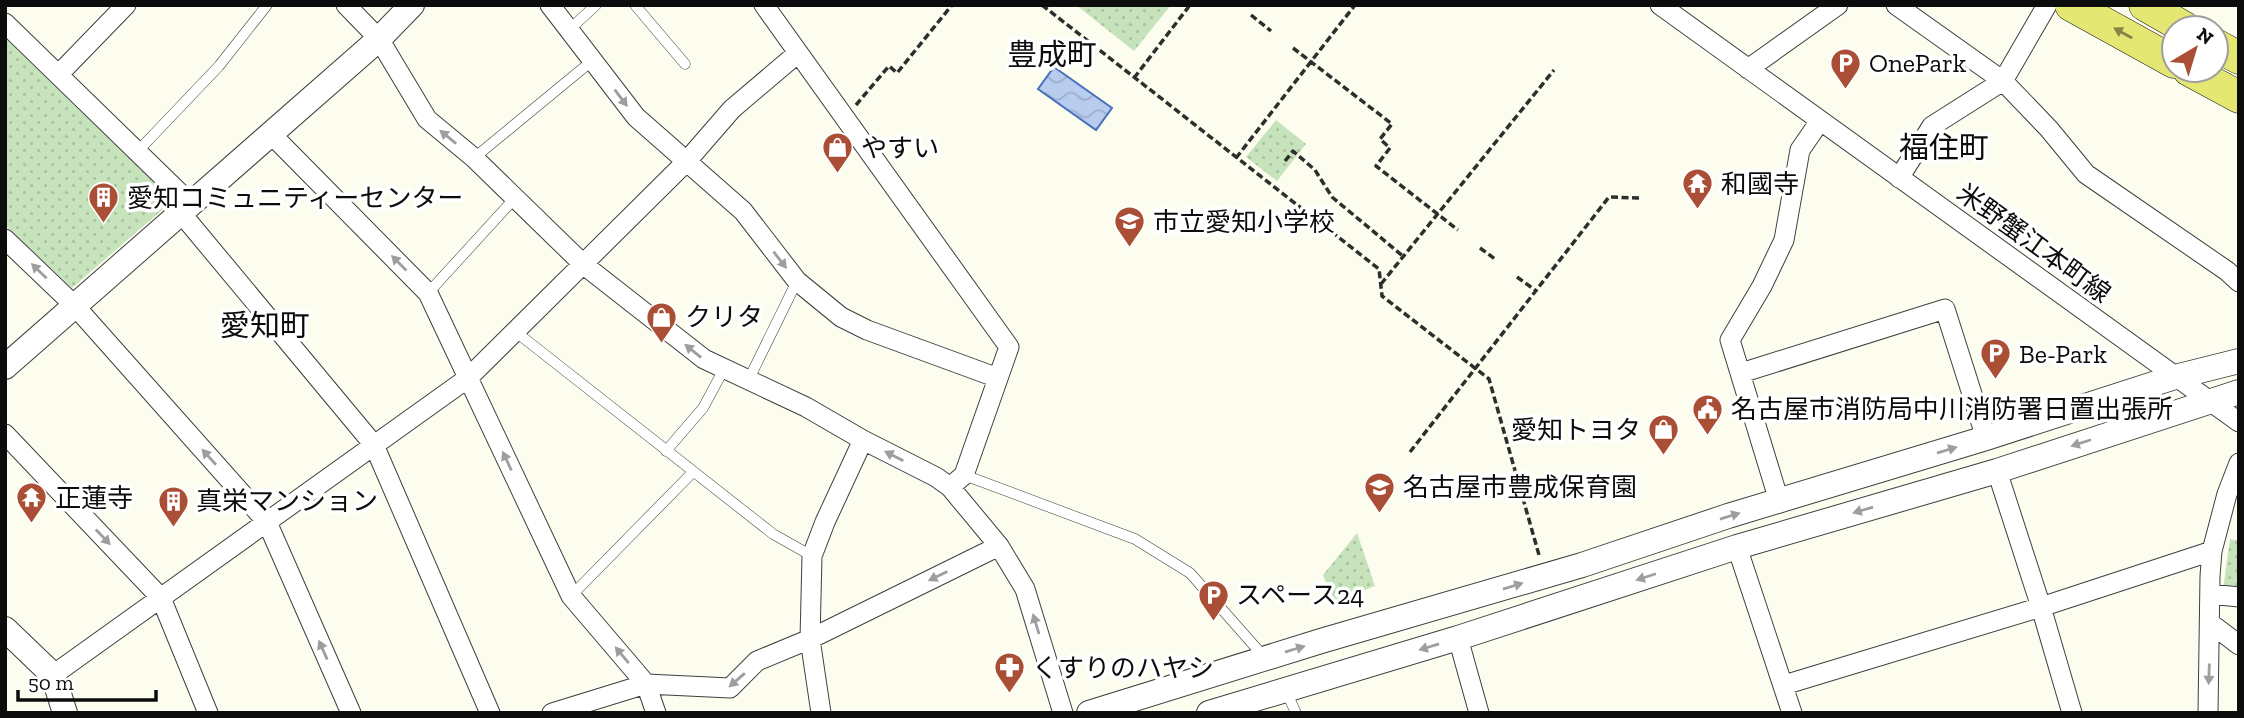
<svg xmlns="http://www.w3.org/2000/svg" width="2244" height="718" viewBox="0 0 2244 718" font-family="'Zilla Slab','Noto Sans JP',serif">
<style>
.green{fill:url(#green-dots)}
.water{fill:url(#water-waves);stroke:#4970bc;stroke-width:2}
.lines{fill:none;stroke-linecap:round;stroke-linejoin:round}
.service-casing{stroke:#3f3f3f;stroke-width:11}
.minor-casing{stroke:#3f3f3f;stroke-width:21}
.tertiary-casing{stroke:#3f3f3f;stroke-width:26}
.primary-casing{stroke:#1d1d1d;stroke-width:33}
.path{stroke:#2e2e2e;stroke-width:3.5;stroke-dasharray:7 3.5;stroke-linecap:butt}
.service{stroke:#fff;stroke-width:10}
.minor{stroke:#fff;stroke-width:19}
.tertiary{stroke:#fff;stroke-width:24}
.primary{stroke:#e5e773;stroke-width:32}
.oneway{fill:#838445}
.oneway2{fill:#9e9e9e}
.labels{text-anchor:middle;stroke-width:7;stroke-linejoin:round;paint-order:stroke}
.poi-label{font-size:26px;fill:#0c0c0c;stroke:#fff;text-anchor:start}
.street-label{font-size:26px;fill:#0c0c0c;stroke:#fff}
.quarter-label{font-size:30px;fill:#0c0c0c;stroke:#fff}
</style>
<defs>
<pattern id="green-dots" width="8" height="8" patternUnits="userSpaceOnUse" patternTransform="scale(1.75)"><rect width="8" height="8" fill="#c6e3bc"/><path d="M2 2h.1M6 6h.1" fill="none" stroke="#a9c2a0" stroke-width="1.8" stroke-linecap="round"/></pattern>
<pattern id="water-waves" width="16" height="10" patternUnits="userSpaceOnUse" patternTransform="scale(1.75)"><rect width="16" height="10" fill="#b8ccee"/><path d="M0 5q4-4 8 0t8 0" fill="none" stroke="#9daecb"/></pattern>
</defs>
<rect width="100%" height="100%" fill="#fcfdee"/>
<!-- green -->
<path class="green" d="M 1076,5 L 1171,5 L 1134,51 Z
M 5,34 L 170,195 L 170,203 L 72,288 L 5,225 Z
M 1276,120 L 1306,144 L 1277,181 L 1246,157 Z
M 1357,533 L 1375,586 L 1334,602 L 1323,575 Z
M 2230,539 L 2239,541 L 2239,592 L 2223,590 Z"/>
<!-- water -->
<path class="water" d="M 1054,67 L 1112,108 L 1096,130 L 1038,89 Z"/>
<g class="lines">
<defs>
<path id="service" d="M 635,5 L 685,64
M 569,30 L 596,5
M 138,151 L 219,66 L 267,5
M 474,158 L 593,60
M 428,293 L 515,198
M 516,332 L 773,534 L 812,556
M 748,381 L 797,281
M 666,451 L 703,408 L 724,369
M 964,475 L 1135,539 L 1190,573 L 1265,658
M 571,596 L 693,472
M 1286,691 L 1296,713"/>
<path id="minor" d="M 346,5 L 379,39 L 427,119 L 474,158 L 584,265 L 704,359 L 806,407 L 863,440 L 936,477 L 950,487 L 999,546 L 1025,589 L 1063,713
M 550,5 L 636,117 L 743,211 L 797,281 L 841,317 L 867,330 L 998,378
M 764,5 L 1009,347 L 964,475 L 950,487
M 1660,5 L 2239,422
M 1896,5 L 2003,81 L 2049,129 L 2086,174 L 2227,271 L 2239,282
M 5,23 L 191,204
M 1748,69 L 1838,5
M 59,74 L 126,5
M 271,134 L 428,293 L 571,596 L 646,684 L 656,713
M 1899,178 L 1932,126 L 2003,81 L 2047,5
M 181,213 L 374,445 L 490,713
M 5,239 L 75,306 L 267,522 L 351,713
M 1741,373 L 1945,309 L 1986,438
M 5,434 L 161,598 L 208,713
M 1997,471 L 2041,607 L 2072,713
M 1779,501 L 1730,340 L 1762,286 L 1784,240 L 1800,150 L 1820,121
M 1737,547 L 1792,713
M 2210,594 L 2239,597
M 2210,623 L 2239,645
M 1458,638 L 1479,713
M 53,675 L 468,378 L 686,162 L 732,109 L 798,53
M 1784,685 L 2041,607 L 2212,551
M 552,713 L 646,684 L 730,688 L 757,661 L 810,639 L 999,546
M 821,713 L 810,639 L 812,556 L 825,522 L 863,440
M 2208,713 L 2210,576 L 2212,551 L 2227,494 L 2239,463"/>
<path id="tertiary" d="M 5,367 L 379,39 L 412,5
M 5,629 L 53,675 L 65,713
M 1089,713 L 1321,641 L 1582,565 L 1728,516 L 1986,438 L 2175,377 L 2239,361
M 1209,713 L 1458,638 L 1737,547 L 1997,471 L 2239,392"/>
<path id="primary" d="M 2071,5 L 2174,62
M 2145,5 L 2185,28
M 2216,45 L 2239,58
M 2189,70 L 2239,97"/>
</defs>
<!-- service casing -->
<use href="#service" class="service-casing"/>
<!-- minor casing -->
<use href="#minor" class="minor-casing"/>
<!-- tertiary casing -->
<use href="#tertiary" class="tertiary-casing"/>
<!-- primary casing -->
<use href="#primary" class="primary-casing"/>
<!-- path -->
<path class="path" d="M 1042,5 L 1379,269 L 1382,296 L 1489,379 L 1539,555
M 1251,15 L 1271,31
M 1293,48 L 1392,124 L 1380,139 L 1390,148 L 1376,166 L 1458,230
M 1134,78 L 1190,5
M 856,105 L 889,66 L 897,73 L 952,5
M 1236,158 L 1355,5
M 1285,161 L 1293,151 L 1315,170 L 1332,197 L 1404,257
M 1480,248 L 1495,259
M 1517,277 L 1535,290
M 1381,284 L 1554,70
M 1410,452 L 1609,197 L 1639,198"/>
<!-- service -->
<use href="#service" class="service"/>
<!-- minor -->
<use href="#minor" class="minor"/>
<!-- tertiary -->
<use href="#tertiary" class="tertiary"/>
<!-- primary -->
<use href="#primary" class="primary"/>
</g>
<!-- one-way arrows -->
<defs><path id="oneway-solid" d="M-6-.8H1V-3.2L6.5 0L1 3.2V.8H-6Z" transform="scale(1.75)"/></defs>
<use class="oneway" href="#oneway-solid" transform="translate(2123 33) rotate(-151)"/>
<g class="oneway2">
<use href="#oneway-solid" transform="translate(621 98) rotate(53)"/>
<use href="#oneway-solid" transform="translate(448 137) rotate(-141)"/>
<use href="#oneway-solid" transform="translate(780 260) rotate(52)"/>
<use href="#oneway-solid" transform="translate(399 263) rotate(-135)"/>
<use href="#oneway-solid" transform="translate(39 271) rotate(-136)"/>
<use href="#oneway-solid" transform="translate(693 351) rotate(-141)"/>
<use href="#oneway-solid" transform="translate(2081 443) rotate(162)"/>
<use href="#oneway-solid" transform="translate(1947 450) rotate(-17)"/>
<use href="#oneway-solid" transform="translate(894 456) rotate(-153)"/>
<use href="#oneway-solid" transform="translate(209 457) rotate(-132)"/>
<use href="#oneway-solid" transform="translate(507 461) rotate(-115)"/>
<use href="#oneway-solid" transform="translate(1863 510) rotate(164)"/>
<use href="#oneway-solid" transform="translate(1730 516) rotate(-17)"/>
<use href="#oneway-solid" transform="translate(103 537) rotate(46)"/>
<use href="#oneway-solid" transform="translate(938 576) rotate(154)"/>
<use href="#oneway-solid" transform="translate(1646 577) rotate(162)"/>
<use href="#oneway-solid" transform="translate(1513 586) rotate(-17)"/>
<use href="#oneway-solid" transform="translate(1036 624) rotate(-107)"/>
<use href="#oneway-solid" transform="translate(1429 647) rotate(163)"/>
<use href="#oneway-solid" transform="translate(1295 649) rotate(-17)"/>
<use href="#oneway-solid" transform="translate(323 650) rotate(-114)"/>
<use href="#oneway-solid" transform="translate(622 655) rotate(-130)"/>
<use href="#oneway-solid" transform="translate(2209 674) rotate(92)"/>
<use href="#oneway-solid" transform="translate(737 680) rotate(139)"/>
</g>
<!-- icons -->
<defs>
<symbol id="parking-pin" viewBox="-11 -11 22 30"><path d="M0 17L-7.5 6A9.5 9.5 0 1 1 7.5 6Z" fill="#aa4f36" stroke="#fff"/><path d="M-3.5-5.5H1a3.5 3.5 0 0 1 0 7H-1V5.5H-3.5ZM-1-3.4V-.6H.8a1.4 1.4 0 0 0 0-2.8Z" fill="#fff"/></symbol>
<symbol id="shop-pin" viewBox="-11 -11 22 30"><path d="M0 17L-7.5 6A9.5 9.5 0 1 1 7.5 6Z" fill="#aa4f36" stroke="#fff"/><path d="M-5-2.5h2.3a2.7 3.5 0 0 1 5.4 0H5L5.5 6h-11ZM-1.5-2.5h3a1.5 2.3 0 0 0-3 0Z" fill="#fff"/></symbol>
<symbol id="temple-pin" viewBox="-11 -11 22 30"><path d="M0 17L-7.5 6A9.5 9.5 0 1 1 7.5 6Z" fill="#aa4f36" stroke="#fff"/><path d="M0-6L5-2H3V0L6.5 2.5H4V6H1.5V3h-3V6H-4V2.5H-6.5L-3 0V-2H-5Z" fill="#fff"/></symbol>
<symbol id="building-pin" viewBox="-11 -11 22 30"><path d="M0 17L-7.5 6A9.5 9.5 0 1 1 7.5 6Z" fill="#aa4f36" stroke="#fff"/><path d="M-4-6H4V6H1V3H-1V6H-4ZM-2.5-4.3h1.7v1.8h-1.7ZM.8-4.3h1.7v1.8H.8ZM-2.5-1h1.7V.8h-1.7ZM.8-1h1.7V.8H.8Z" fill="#fff"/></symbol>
<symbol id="school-pin" viewBox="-11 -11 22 30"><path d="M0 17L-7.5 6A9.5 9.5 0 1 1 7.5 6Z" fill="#aa4f36" stroke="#fff"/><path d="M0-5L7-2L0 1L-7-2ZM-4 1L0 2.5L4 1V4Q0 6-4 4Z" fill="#fff"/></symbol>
<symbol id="civic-pin" viewBox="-11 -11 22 30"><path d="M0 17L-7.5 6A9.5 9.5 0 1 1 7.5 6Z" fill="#aa4f36" stroke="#fff"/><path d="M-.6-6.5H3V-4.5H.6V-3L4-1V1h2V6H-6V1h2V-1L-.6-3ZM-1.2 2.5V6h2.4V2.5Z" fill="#fff"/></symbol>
<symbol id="pharmacy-pin" viewBox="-11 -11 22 30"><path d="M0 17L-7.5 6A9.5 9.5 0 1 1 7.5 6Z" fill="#aa4f36" stroke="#fff"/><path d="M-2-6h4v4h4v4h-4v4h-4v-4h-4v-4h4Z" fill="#fff"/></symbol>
</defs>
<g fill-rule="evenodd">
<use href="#parking-pin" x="1828" y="46" width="35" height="47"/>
<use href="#shop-pin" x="820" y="130" width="35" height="47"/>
<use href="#temple-pin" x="1680" y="166" width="35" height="47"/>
<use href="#building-pin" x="86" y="180" width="35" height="47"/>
<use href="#school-pin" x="1112" y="204" width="35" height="47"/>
<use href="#shop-pin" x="644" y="300" width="35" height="47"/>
<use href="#parking-pin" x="1978" y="336" width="35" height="47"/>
<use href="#civic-pin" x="1690" y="392" width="35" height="47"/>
<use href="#shop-pin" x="1646" y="412" width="35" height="47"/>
<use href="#school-pin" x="1362" y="470" width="35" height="47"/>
<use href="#temple-pin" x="14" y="480" width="35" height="47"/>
<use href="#building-pin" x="156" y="484" width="35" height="47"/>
<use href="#parking-pin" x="1196" y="578" width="35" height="47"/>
<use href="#pharmacy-pin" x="992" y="650" width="35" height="47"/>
</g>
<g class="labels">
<!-- poi labels -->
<g class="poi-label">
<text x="1869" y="72">OnePark</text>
<text x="861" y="157">やすい</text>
<text x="1721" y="193">和國寺</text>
<text x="127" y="207">愛知コミュニティーセンター</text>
<text x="1153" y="231">市立愛知小学校</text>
<text x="685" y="326">クリタ</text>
<text x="2019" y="363">Be-Park</text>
<text x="1731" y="418">名古屋市消防局中川消防署日置出張所</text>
<text x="1641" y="439" text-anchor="end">愛知トヨタ</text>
<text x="1403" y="496">名古屋市豊成保育園</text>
<text x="55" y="507">正蓮寺</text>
<text x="196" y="510">真栄マンション</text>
<text x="1236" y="604">スペース24</text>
<text x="1032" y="677">くすりのハヤシ</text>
</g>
<!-- street labels -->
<g class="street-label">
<text transform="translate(2034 243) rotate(36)" y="9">米野蟹江本町線</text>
</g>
<!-- quarter labels -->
<g class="quarter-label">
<text x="1052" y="65">豊成町</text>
<text x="1944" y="158">福住町</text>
<text x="265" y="336">愛知町</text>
</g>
</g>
<!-- border -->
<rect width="2244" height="718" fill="none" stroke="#0c0c0c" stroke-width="14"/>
<!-- north arrow -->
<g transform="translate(2195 49) rotate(38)"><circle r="33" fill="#ffffff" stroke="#9e9e9e" stroke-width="2"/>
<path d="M0-5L12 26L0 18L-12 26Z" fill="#aa4f36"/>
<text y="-10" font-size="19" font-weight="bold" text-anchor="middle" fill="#0c0c0c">N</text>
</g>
<!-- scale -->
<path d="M18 690v10h138v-10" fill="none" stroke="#0c0c0c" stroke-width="3.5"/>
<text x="28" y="690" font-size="21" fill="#0c0c0c" stroke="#ffffff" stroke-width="5" paint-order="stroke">50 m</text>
</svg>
